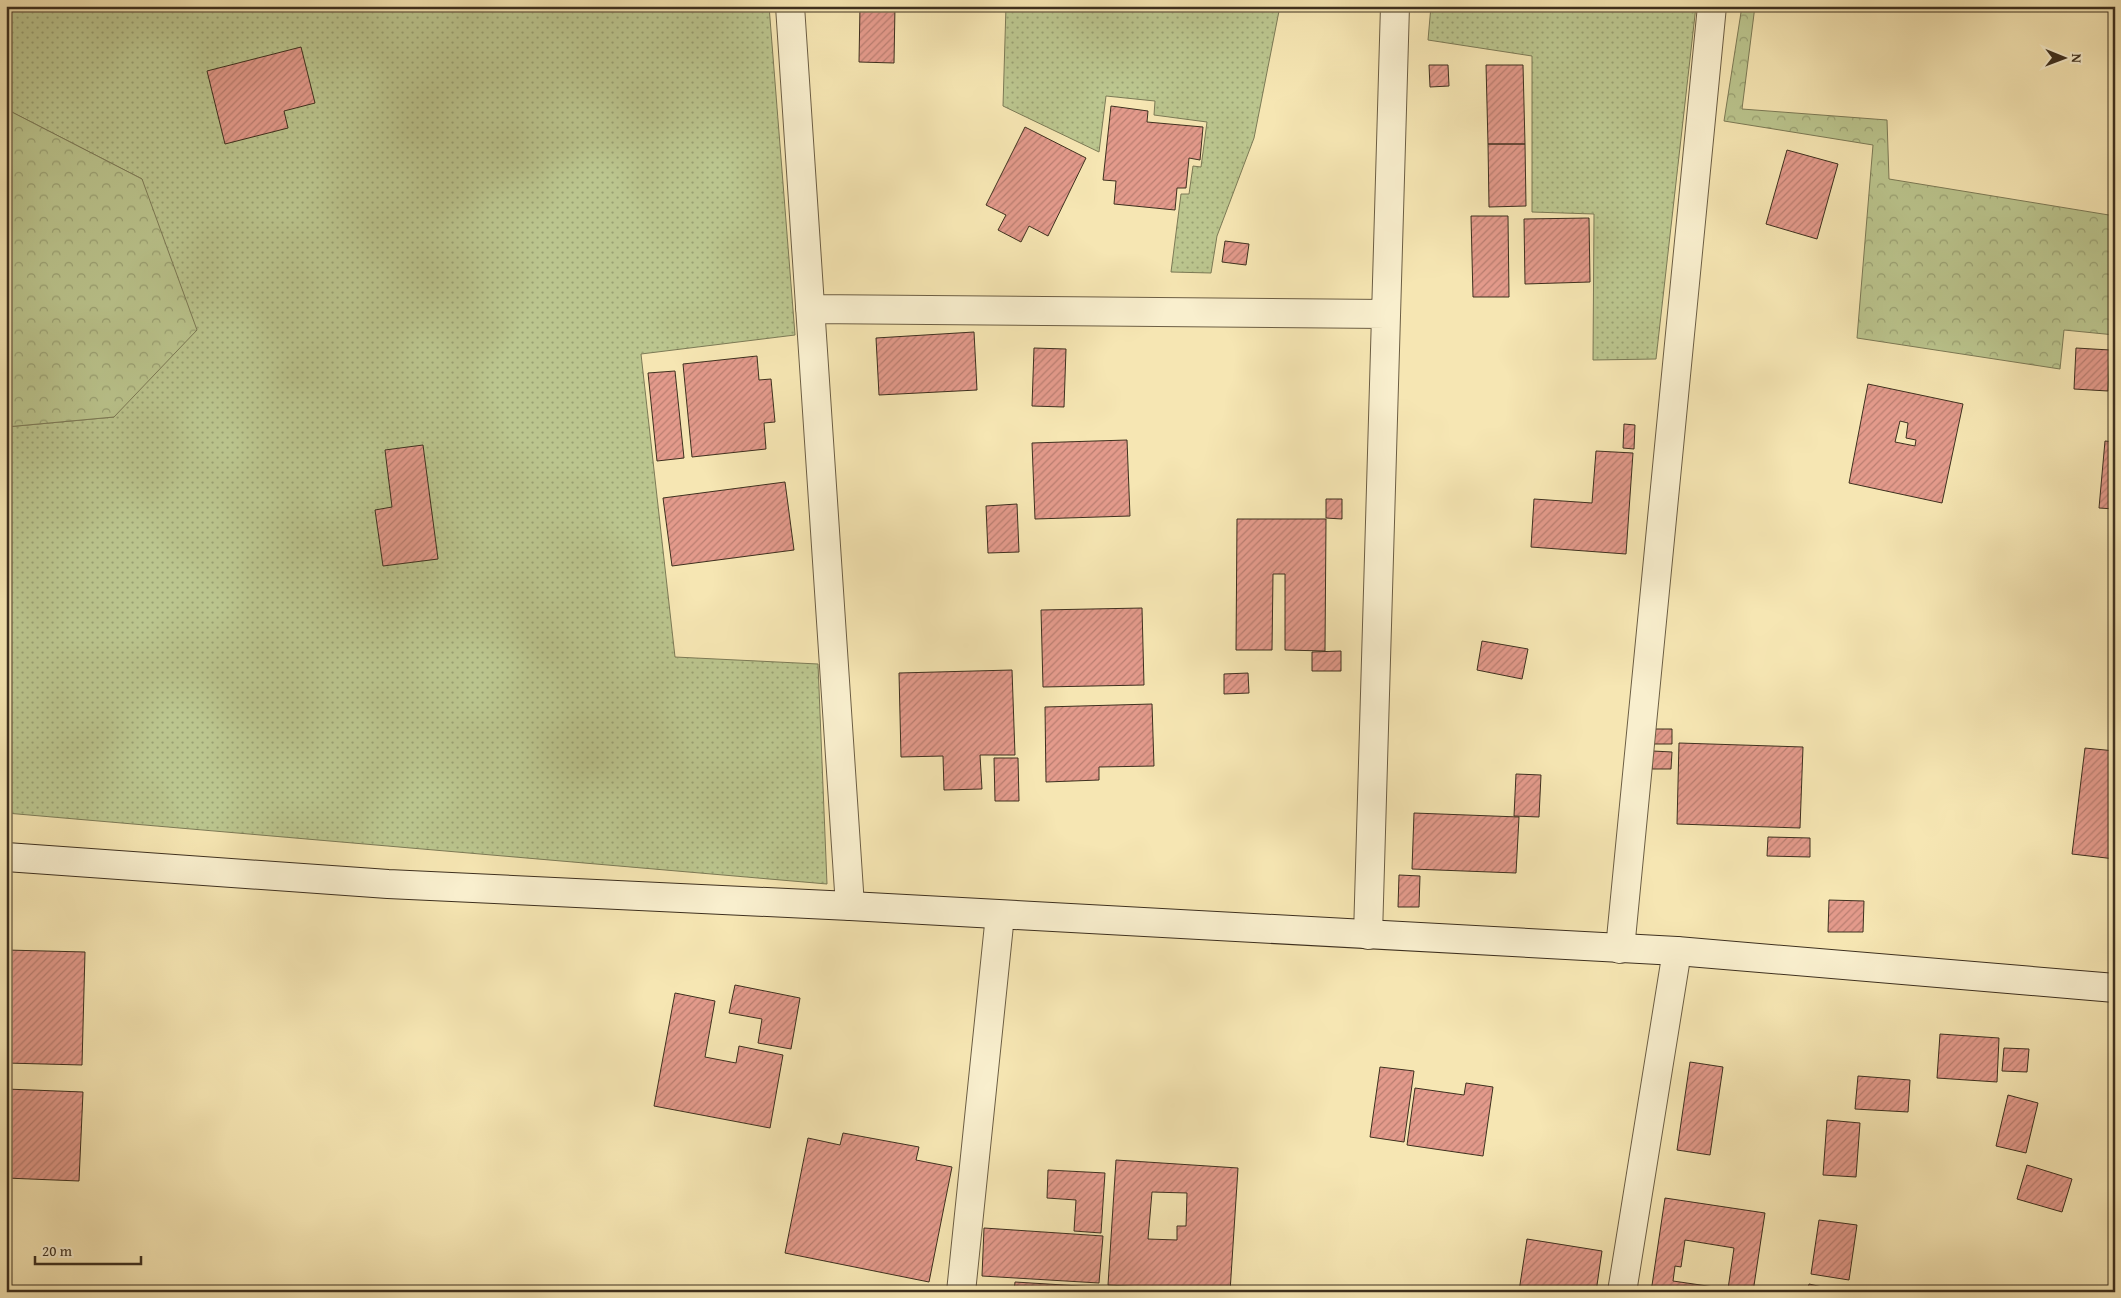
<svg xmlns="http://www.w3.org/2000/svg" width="2121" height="1298" viewBox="0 0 2121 1298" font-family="'Gentium Book Plus',serif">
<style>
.grass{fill:url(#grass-dots);stroke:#7c7a56}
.forest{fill:url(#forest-crowns);stroke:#7c7a56}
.building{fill:url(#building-hatch);stroke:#3e301f;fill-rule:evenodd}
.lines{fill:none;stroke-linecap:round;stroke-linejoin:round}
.street-casing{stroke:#6c5e44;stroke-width:30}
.secondary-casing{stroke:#3e301f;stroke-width:30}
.street{stroke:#f9efce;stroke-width:28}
.secondary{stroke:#f9efce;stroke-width:28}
</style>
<defs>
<pattern id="grass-dots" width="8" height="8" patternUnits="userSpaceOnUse" patternTransform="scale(1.25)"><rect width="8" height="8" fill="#bbc58e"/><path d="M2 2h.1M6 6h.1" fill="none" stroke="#99a073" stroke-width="1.8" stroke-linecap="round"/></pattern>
<pattern id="forest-crowns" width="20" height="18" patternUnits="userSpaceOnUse" patternTransform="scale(1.25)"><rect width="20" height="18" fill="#bbc58e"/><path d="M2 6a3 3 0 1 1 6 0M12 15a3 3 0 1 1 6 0" fill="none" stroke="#99a073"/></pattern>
<pattern id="building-hatch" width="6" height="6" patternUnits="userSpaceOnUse" patternTransform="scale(1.25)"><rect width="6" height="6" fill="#e39a8b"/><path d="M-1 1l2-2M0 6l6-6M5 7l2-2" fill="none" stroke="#b97e71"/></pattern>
</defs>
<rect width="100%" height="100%" fill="#f6e6b3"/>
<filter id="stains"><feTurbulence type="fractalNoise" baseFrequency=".004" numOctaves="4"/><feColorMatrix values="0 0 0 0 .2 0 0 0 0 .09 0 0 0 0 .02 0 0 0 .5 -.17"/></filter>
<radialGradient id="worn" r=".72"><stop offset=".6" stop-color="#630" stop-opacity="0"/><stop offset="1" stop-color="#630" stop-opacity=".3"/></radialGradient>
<!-- grass -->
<path class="grass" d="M 6,6 L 769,6 L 795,335 L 641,354 L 675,657 L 818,664 L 827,884 L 6,813 L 6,427 L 114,417 L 142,179 L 6,109 Z
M 1006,6 L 1280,6 L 1254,138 L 1217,236 L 1211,273 L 1171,272 L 1181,194 L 1189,194 L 1193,166 L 1201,167 L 1207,122 L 1154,115 L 1155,101 L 1106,96 L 1099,152 L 1003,106 Z
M 1431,6 L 1696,6 L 1656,359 L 1593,360 L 1594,214 L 1532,212 L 1532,56 L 1428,40 Z"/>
<!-- forest -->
<path class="forest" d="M 1742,6 L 1755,6 L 1742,109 L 1887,120 L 1889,179 L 2115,216 L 2115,335 L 2064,330 L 2060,369 L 1857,338 L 1873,145 L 1724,121 Z
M 6,109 L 142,179 L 197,330 L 114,417 L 6,427 Z"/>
<!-- building -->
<path class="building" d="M 860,6 L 895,6 L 894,63 L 859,62 Z
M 301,47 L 315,103 L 284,111 L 288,128 L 225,144 L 207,71 Z
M 1429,65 L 1448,65 L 1449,86 L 1430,87 Z
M 1486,65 L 1523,65 L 1525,144 L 1488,144 Z
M 1111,106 L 1148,111 L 1147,122 L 1203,127 L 1200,160 L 1189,158 L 1186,188 L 1177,188 L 1175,210 L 1114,204 L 1116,181 L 1103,180 Z
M 1025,127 L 1086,158 L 1048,236 L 1029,226 L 1021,242 L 998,230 L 1006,215 L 986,205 Z
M 1488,144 L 1525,144 L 1526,206 L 1489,207 Z
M 1787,150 L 1838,164 L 1817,239 L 1766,224 Z
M 1471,216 L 1508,216 L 1509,297 L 1473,297 Z
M 1589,218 L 1590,282 L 1525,284 L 1524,219 Z
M 1225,241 L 1249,244 L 1246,265 L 1222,262 Z
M 974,332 L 977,390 L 879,395 L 876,338 Z
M 1034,348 L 1066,349 L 1064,407 L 1032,406 Z
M 2076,348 L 2110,350 L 2108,391 L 2074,389 Z
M 757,356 L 759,380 L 771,379 L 775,422 L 764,423 L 766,449 L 692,457 L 683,364 Z
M 675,371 L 684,458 L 657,461 L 648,373 Z
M 2114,376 L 2115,376 L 2115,408 L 2112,407 Z
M 1868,384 L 1963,404 L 1942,503 L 1849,483 ZM 1900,421 L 1908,423 L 1906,438 L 1916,440 L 1915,446 L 1895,442 Z
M 1624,424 L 1635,425 L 1634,449 L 1623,448 Z
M 1127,440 L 1130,516 L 1035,519 L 1032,443 Z
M 2105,441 L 2115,442 L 2115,509 L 2099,508 Z
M 423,445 L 438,559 L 383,566 L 375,510 L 392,507 L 385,450 Z
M 1596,451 L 1633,453 L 1626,554 L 1531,547 L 1534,499 L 1592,503 Z
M 785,482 L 794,550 L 672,566 L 663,498 Z
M 1326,499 L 1342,499 L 1342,519 L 1326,518 Z
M 1017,504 L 1019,552 L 988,553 L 986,506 Z
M 1237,519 L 1326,519 L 1325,651 L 1285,650 L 1285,574 L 1273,574 L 1272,650 L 1236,650 Z
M 1142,608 L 1144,685 L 1043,687 L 1041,610 Z
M 1482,641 L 1528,649 L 1522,679 L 1477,670 Z
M 1341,651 L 1341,671 L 1312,671 L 1312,652 Z
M 1012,670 L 1015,755 L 980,755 L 982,789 L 944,790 L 943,756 L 901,757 L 899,673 Z
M 1248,673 L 1249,693 L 1224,694 L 1224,674 Z
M 1152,704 L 1154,766 L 1099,767 L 1099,780 L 1046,782 L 1045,707 Z
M 1654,729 L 1672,729 L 1672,744 L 1653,744 Z
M 1679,743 L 1803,747 L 1800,828 L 1677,824 Z
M 2085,748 L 2115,751 L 2115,859 L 2072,854 Z
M 1653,751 L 1672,752 L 1671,769 L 1652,769 Z
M 994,758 L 1018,758 L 1019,801 L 995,801 Z
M 1516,774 L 1541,775 L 1539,817 L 1514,816 Z
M 1414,813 L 1519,817 L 1516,873 L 1412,869 Z
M 1768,837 L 1810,838 L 1810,857 L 1767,856 Z
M 1399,875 L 1420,876 L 1419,907 L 1398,907 Z
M 1829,900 L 1864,901 L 1863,932 L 1828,932 Z
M 6,950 L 85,952 L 82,1065 L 6,1063 Z
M 735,985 L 800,998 L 791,1049 L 758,1043 L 762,1019 L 729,1013 Z
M 675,993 L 715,1001 L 705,1057 L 736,1063 L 739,1046 L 783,1055 L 770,1128 L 654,1106 Z
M 1940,1034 L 1999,1038 L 1997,1082 L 1937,1078 Z
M 2004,1048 L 2029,1049 L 2027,1072 L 2002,1071 Z
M 1690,1062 L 1723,1067 L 1710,1155 L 1677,1150 Z
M 1380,1067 L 1414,1071 L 1404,1142 L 1370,1137 Z
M 1858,1076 L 1910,1080 L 1908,1112 L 1855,1109 Z
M 1466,1083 L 1493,1087 L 1483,1156 L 1407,1145 L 1415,1088 L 1464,1095 Z
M 6,1089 L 83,1092 L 79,1181 L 6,1178 Z
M 2008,1095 L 2038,1103 L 2026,1153 L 1996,1146 Z
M 1827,1120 L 1860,1123 L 1856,1177 L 1823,1175 Z
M 843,1133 L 919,1147 L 916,1160 L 952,1167 L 929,1282 L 785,1253 L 808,1138 L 840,1145 Z
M 1116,1160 L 1238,1168 L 1230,1292 L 1108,1285 ZM 1152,1192 L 1187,1193 L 1186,1226 L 1177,1226 L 1177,1240 L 1148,1239 Z
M 2027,1165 L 2072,1179 L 2062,1212 L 2017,1199 Z
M 1048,1170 L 1105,1173 L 1101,1233 L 1074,1231 L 1076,1200 L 1047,1198 Z
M 1665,1198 L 1765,1213 L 1753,1292 L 1651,1292 ZM 1685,1240 L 1734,1248 L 1728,1289 L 1673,1281 L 1675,1266 L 1681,1267 Z
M 1819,1220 L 1857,1225 L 1849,1280 L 1811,1274 Z
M 984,1228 L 1103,1236 L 1099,1283 L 982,1276 Z
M 1527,1239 L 1602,1251 L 1596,1292 L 1519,1291 Z
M 1015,1282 L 1096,1287 L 1096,1292 L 1014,1292 Z
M 1809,1284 L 1845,1292 L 1807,1292 Z"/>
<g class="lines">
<defs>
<path id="street" d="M 790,6 L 850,906
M 810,309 L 1386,314
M 1368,935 L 1395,6
M 1620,949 L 1712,6
M 961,1292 L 1000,915
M 1622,1292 L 1677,951"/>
<path id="secondary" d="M 6,857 L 388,884 L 850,906 L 1677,951 L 2115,988"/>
</defs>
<!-- street casing -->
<use href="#street" class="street-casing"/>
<!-- secondary casing -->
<use href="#secondary" class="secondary-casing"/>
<!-- street -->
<use href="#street" class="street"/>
<!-- secondary -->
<use href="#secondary" class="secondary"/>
</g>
<!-- margin -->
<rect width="2121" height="1298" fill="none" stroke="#f6e6b3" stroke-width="25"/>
<rect x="8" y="8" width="2106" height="1283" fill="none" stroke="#3e301f" stroke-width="2.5"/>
<rect x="12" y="12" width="2096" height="1273" fill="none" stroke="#3e301f"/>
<!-- north arrow -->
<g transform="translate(2064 58) rotate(91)" stroke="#f9efce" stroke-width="4" paint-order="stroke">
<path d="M0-4L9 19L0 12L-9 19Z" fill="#3e301f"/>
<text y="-8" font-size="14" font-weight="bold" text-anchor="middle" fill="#3e301f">N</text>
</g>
<!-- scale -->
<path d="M35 1256v8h106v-8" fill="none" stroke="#3e301f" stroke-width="2.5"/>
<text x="42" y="1256" font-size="15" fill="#3e301f" stroke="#f9efce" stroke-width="4" paint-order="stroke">20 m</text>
<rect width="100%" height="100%" filter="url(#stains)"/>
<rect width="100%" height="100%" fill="url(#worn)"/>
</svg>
